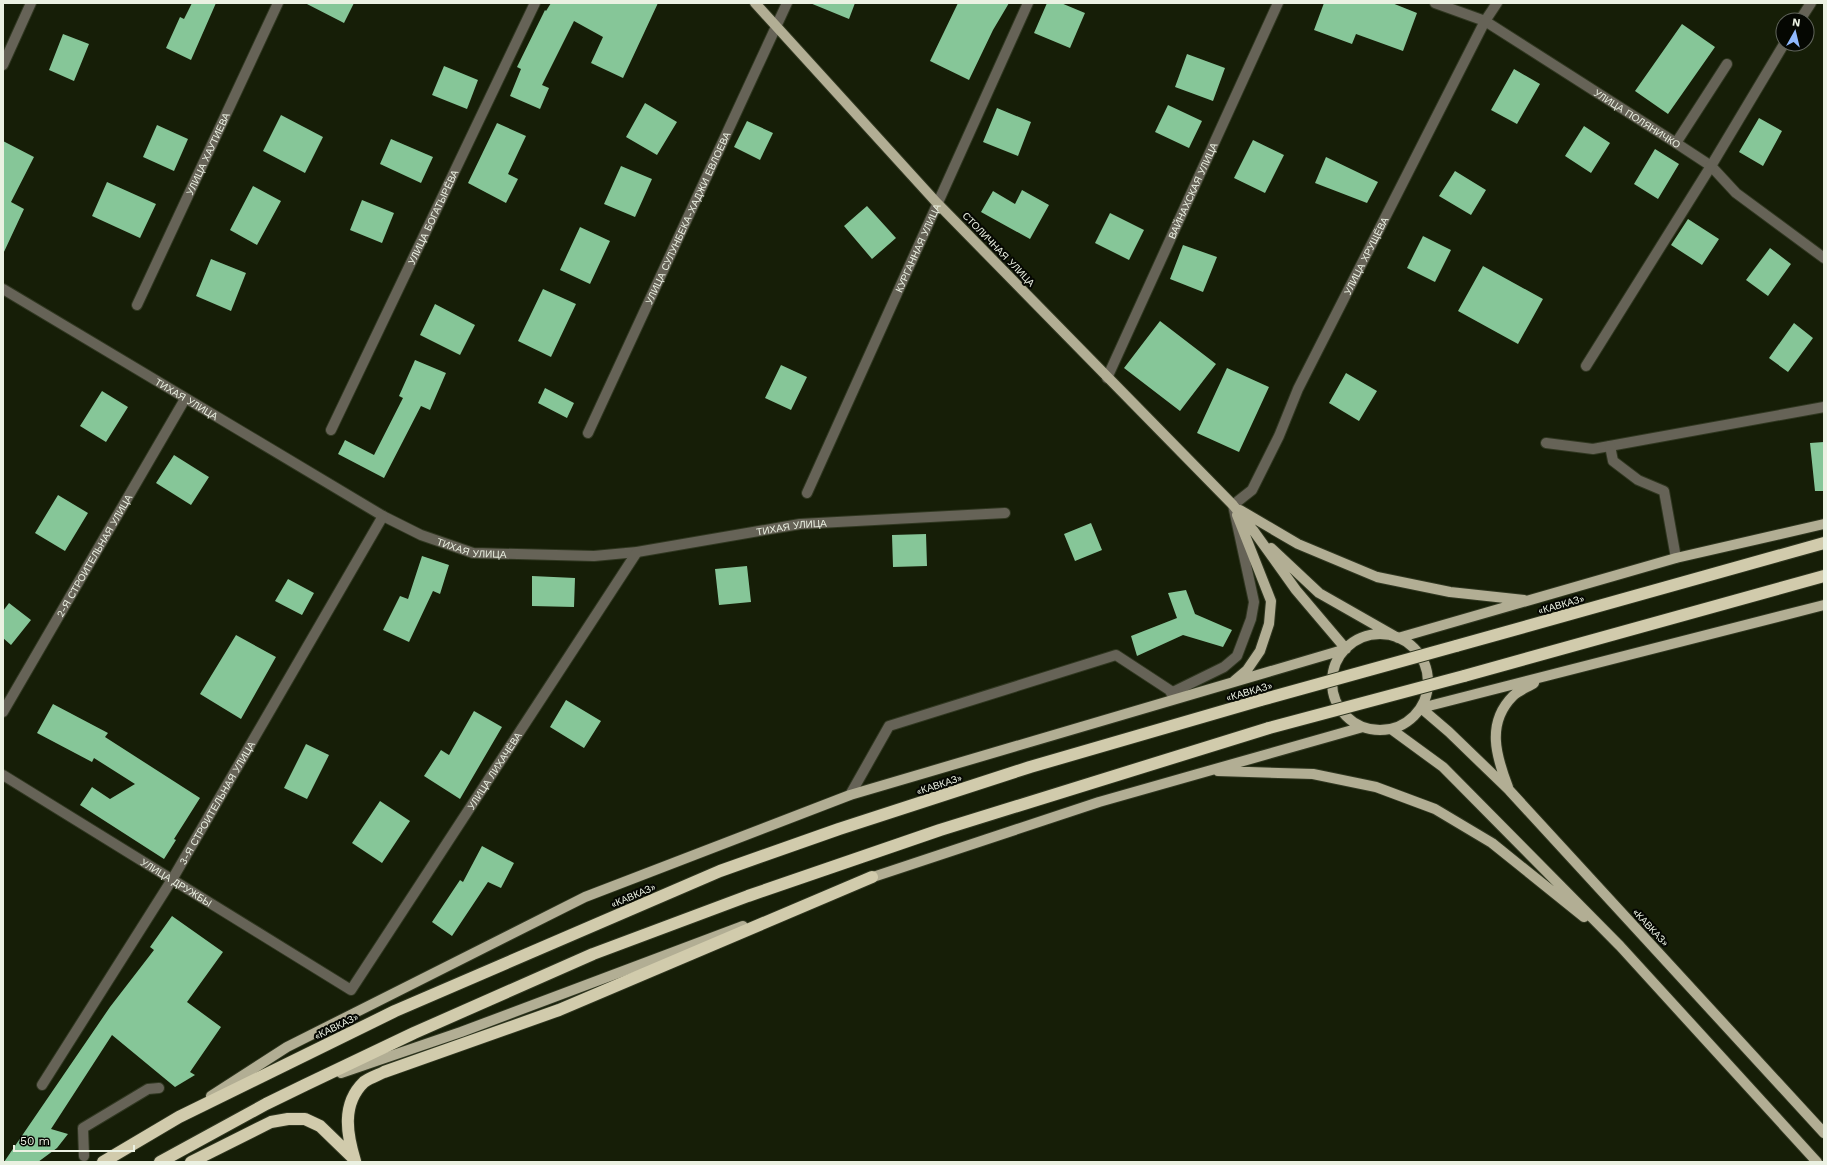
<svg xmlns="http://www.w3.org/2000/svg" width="1827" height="1165" viewBox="0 0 1827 1165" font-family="'Work Sans',sans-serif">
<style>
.building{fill:#86c698}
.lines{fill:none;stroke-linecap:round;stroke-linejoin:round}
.minor-casing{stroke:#303721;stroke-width:12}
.major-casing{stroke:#303721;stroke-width:12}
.highway-casing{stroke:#303721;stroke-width:14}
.minor{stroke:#666357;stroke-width:10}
.major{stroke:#b2ae94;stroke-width:10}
.highway{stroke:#d1cbac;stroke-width:12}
.highway-bridge-casing{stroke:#303721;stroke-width:14;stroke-linecap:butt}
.highway-bridge{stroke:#d1cbac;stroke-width:12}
.labels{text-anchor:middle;stroke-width:4;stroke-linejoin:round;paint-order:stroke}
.street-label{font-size:10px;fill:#ebf1e2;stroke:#050702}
</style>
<rect width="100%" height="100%" fill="#161e07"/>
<!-- building -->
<path class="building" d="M 192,3 L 216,3 L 191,60 L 166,48 L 180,17 L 184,19 Z
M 305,3 L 354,3 L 344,23 Z
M 551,3 L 658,3 L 623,78 L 591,63 L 603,37 L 574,21 L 542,85 L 549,88 L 540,109 L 510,96 L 521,69 L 517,67 L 545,10 L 546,11 Z
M 810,3 L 855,3 L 849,19 Z
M 958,3 L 1009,3 L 993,30 L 969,80 L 930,61 Z
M 1047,3 L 1061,3 L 1085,13 L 1070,48 L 1034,33 Z
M 1324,3 L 1392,3 L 1417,13 L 1403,51 L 1356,34 L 1352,44 L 1314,30 Z
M 1682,24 L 1715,47 L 1668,114 L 1635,91 Z
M 63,34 L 89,44 L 74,81 L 49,70 Z
M 1187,54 L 1225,68 L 1213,101 L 1175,87 Z
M 444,66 L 478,80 L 467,109 L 432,95 Z
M 1514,69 L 1540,84 L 1517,124 L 1491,110 Z
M 645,103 L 677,122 L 657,155 L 626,137 Z
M 1168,105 L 1202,121 L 1189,148 L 1155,132 Z
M 997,108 L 1031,122 L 1018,156 L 983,142 Z
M 281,115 L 323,137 L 305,173 L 263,151 Z
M 1759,118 L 1782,131 L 1763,166 L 1739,152 Z
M 747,121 L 773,133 L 760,160 L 734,147 Z
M 497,123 L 526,136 L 508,174 L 518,179 L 506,203 L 468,183 Z
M 157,125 L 188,139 L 174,171 L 143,157 Z
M 1584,126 L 1610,143 L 1591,173 L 1565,156 Z
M 391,139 L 433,157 L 421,183 L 380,164 Z
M 1253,140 L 1284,155 L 1265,193 L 1234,178 Z
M 3,141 L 34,157 L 11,202 L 24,209 L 3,254 Z
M 1655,149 L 1679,164 L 1658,199 L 1634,184 Z
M 1326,157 L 1378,182 L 1367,203 L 1315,183 Z
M 621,166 L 652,179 L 635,217 L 604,204 Z
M 1455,171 L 1486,190 L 1471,215 L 1439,196 Z
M 107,182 L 156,204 L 140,238 L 92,216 Z
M 253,186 L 281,201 L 257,245 L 230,230 Z
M 1022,190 L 1049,205 L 1030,239 L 981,212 L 993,191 L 1015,204 Z
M 362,200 L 394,213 L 382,243 L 350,230 Z
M 867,206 L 896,238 L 872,259 L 844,226 Z
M 1110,213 L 1144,230 L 1129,260 L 1095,243 Z
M 1688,219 L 1719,239 L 1702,265 L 1671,245 Z
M 580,227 L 610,241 L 590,284 L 560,270 Z
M 1423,236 L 1451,250 L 1435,282 L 1407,268 Z
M 1183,245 L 1217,257 L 1203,292 L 1170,279 Z
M 1770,248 L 1791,264 L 1768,296 L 1746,280 Z
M 211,259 L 246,273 L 231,311 L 196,296 Z
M 1483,266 L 1543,299 L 1518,344 L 1458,311 Z
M 543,289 L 576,304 L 551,357 L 518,341 Z
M 435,304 L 475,325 L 460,355 L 420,335 Z
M 1160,321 L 1216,364 L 1180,411 L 1124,368 Z
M 1794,323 L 1813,338 L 1788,372 L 1769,358 Z
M 415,360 L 446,373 L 430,410 L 421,406 L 384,478 L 338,454 L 345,440 L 374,455 L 403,398 L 399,396 Z
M 781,365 L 807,377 L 791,410 L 765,398 Z
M 1227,368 L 1269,387 L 1239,452 L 1197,433 Z
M 1346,373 L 1377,391 L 1359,421 L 1329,403 Z
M 545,388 L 574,403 L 567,418 L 538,403 Z
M 102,391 L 128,407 L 106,442 L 80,426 Z
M 1824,442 L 1824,491 L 1815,491 L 1810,443 Z
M 174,455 L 209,477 L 191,505 L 156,483 Z
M 58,495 L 88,513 L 65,551 L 35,533 Z
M 1091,523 L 1102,550 L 1075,561 L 1064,534 Z
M 926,534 L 927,566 L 893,567 L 892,535 Z
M 422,556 L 449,565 L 440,594 L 433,591 L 409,642 L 383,630 L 400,596 L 408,599 Z
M 747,566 L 751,602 L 719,605 L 715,569 Z
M 532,576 L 575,578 L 574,607 L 532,606 Z
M 288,579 L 314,593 L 302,615 L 275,601 Z
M 1186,590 L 1195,614 L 1232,630 L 1223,647 L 1183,635 L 1137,656 L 1131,636 L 1177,618 L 1168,593 Z
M 9,603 L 31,620 L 11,645 L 3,638 L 3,611 Z
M 236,635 L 276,657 L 241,719 L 200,694 Z
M 566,700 L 601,721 L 584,748 L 550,727 Z
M 53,704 L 108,733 L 105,737 L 200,798 L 174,839 L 176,840 L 164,859 L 80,805 L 92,787 L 110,799 L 135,784 L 94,758 L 92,762 L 37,733 Z
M 474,711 L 502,727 L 460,799 L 424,776 L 441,750 L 449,755 Z
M 306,744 L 329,755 L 307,799 L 284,788 Z
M 380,801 L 410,821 L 382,863 L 352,843 Z
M 482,846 L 514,863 L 501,888 L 488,882 L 452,936 L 432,922 L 460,880 L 463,882 Z
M 172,916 L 223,952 L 187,1002 L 221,1027 L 190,1072 L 195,1075 L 175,1087 L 112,1035 L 51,1129 L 68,1134 L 57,1148 L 38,1162 L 4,1162 L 110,1007 L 154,950 L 150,947 Z"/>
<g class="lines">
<defs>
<g id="minor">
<path id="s1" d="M 1435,3 L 1485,21 L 1676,143 L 1711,166 L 1736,193 L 1824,258"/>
<path d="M 1800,20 L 1811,3"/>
<path d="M 3,65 L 31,3"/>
<path d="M 1676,143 L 1727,64"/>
<path id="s2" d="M 3,289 L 383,516 L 421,535 L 473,553 L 594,556 L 637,552 L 800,524 L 1005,513"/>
<path id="s3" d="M 137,305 L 278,3"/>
<path d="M 1586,366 L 1711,166 L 1784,44"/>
<path id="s4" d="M 1107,378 L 1278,3"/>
<path id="s5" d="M 331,430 L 535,3"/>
<path id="s6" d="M 588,433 L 787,3"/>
<path d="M 1546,443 L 1593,449 L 1824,407"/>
<path d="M 1610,446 L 1613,461 L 1638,480 L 1664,491 L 1676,558"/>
<path id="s7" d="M 807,493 L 1028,3"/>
<path id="s8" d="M 1171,693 L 1224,667 L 1237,656 L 1251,619 L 1254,602 L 1233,505 L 1252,490 L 1279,436 L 1298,389 L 1485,21 L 1497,3"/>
<path id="s9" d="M 3,712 L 185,399"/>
<path id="s10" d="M 3,775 L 351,990 L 637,552"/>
<path d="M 850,795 L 889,726 L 1116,655 L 1177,695"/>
<path id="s11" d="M 42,1085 L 173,878 L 383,516"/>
<path d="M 84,1156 L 83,1128 L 148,1089 L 159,1088"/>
</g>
<path id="major" d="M 1240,510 L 1298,544 L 1377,577 L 1450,592 L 1524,600
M 1271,548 L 1319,593 L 1398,638 L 1676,558 L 1824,524
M1332 682a48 48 0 1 1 96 0a48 48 0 1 1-96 0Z
M 1234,681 L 1247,670 L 1260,651 L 1269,624 L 1271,601 L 1237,515
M 1421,708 L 1449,732 L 1509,790 L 1824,1133
M 1421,708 L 1824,605
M 1391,729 L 1443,767 L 1620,946 L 1817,1162
M 1218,771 L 1313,774 L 1376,787 L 1435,809 L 1492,843 L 1584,917
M 1508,787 C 1496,756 1486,723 1513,696 C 1518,691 1528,687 1534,683
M 864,880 L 1099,802 L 1363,727
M 341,1073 L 461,1032 L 743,926
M 211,1096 L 287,1047 L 585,897 L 850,795 L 1346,649 L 1296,590 L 1253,530 L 1233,505 L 937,203 L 755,3"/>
<path id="highway" d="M 1456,646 L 1824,543
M 1464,676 L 1824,576
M 355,1161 C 347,1135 341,1104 364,1082 C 369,1078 378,1075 384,1072 L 559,1010 L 872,877
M 103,1162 L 179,1117 L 395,1011 L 720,871 L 839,829 L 1030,767 L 1261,700
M 160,1162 L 266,1104 L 305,1085 L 414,1033 L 593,954 L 748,896 L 940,830 L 1269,728
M 191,1162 L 271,1122 L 288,1119 L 305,1119 L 320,1126 L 352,1157"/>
</defs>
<!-- minor casing -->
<use href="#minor" class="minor-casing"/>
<!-- major casing -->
<use href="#major" class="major-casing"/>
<!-- highway casing -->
<use href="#highway" class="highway-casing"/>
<!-- minor -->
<use href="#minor" class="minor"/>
<!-- major -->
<use href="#major" class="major"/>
<!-- highway -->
<use href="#highway" class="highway"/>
<defs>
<path id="highway-bridge" d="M 1261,700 L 1456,646
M 1269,728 L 1464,676"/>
</defs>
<!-- highway-bridge casing -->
<use href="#highway-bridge" class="highway-bridge-casing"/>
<!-- highway-bridge -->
<use href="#highway-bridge" class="highway-bridge"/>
</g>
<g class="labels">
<!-- street labels -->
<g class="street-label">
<text dy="4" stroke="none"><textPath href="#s1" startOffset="234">УЛИЦА ПОЛЯНИЧКО</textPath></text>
<text dy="4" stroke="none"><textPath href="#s3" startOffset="167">УЛИЦА ХАУТИЕВА</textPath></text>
<text dy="4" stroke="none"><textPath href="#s4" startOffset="206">ВАЙНАХСКАЯ УЛИЦА</textPath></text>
<text dy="4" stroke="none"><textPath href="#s5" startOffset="236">УЛИЦА БОГАТЫРЁВА</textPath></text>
<text dy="4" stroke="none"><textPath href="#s6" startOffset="237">УЛИЦА СУЛУНБЕКА-ХАДЖИ ЕВЛОЕВА</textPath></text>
<text dy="4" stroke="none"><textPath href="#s7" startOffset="269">КУРГАННАЯ УЛИЦА</textPath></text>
<text transform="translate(999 249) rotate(46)" y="4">СТОЛИЧНАЯ УЛИЦА</text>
<text dy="4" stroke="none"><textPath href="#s8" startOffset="517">УЛИЦА ХРУЩЁВА</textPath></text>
<text dy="4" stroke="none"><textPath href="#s2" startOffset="214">ТИХАЯ УЛИЦА</textPath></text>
<text dy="4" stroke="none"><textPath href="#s2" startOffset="861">ТИХАЯ УЛИЦА</textPath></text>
<text dy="4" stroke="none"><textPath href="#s2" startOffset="538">ТИХАЯ УЛИЦА</textPath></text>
<text dy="4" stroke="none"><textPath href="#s9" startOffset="181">2-Я СТРОИТЕЛЬНАЯ УЛИЦА</textPath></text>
<text transform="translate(1561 604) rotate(-16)" y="4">«КАВКАЗ»</text>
<text transform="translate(1249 691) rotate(-16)" y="4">«КАВКАЗ»</text>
<text dy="4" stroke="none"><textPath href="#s10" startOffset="671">УЛИЦА ЛИХАЧЁВА</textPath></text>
<text transform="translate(939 784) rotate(-18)" y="4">«КАВКАЗ»</text>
<text dy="4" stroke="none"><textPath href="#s11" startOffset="332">3-Я СТРОИТЕЛЬНАЯ УЛИЦА</textPath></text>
<text dy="4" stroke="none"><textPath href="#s10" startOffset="204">УЛИЦА ДРУЖБЫ</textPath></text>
<text transform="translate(633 895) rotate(-23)" y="4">«КАВКАЗ»</text>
<text transform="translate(1651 927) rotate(47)" y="4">«КАВКАЗ»</text>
<text transform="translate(336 1026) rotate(-26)" y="4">«КАВКАЗ»</text>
</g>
</g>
<!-- border -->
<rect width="1827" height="1165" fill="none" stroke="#ebf1e2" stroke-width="8"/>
<!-- north arrow -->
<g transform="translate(1795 32) rotate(8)"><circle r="19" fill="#050702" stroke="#61655c"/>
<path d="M0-3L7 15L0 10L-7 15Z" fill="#8fb8fd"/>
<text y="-6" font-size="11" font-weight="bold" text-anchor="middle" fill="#ebf1e2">N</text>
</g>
<!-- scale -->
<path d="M14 1145v6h120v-6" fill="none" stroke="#ebf1e2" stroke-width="2"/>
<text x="20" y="1145" font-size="12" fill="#ebf1e2" stroke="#050702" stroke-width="3" paint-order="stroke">50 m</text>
</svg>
